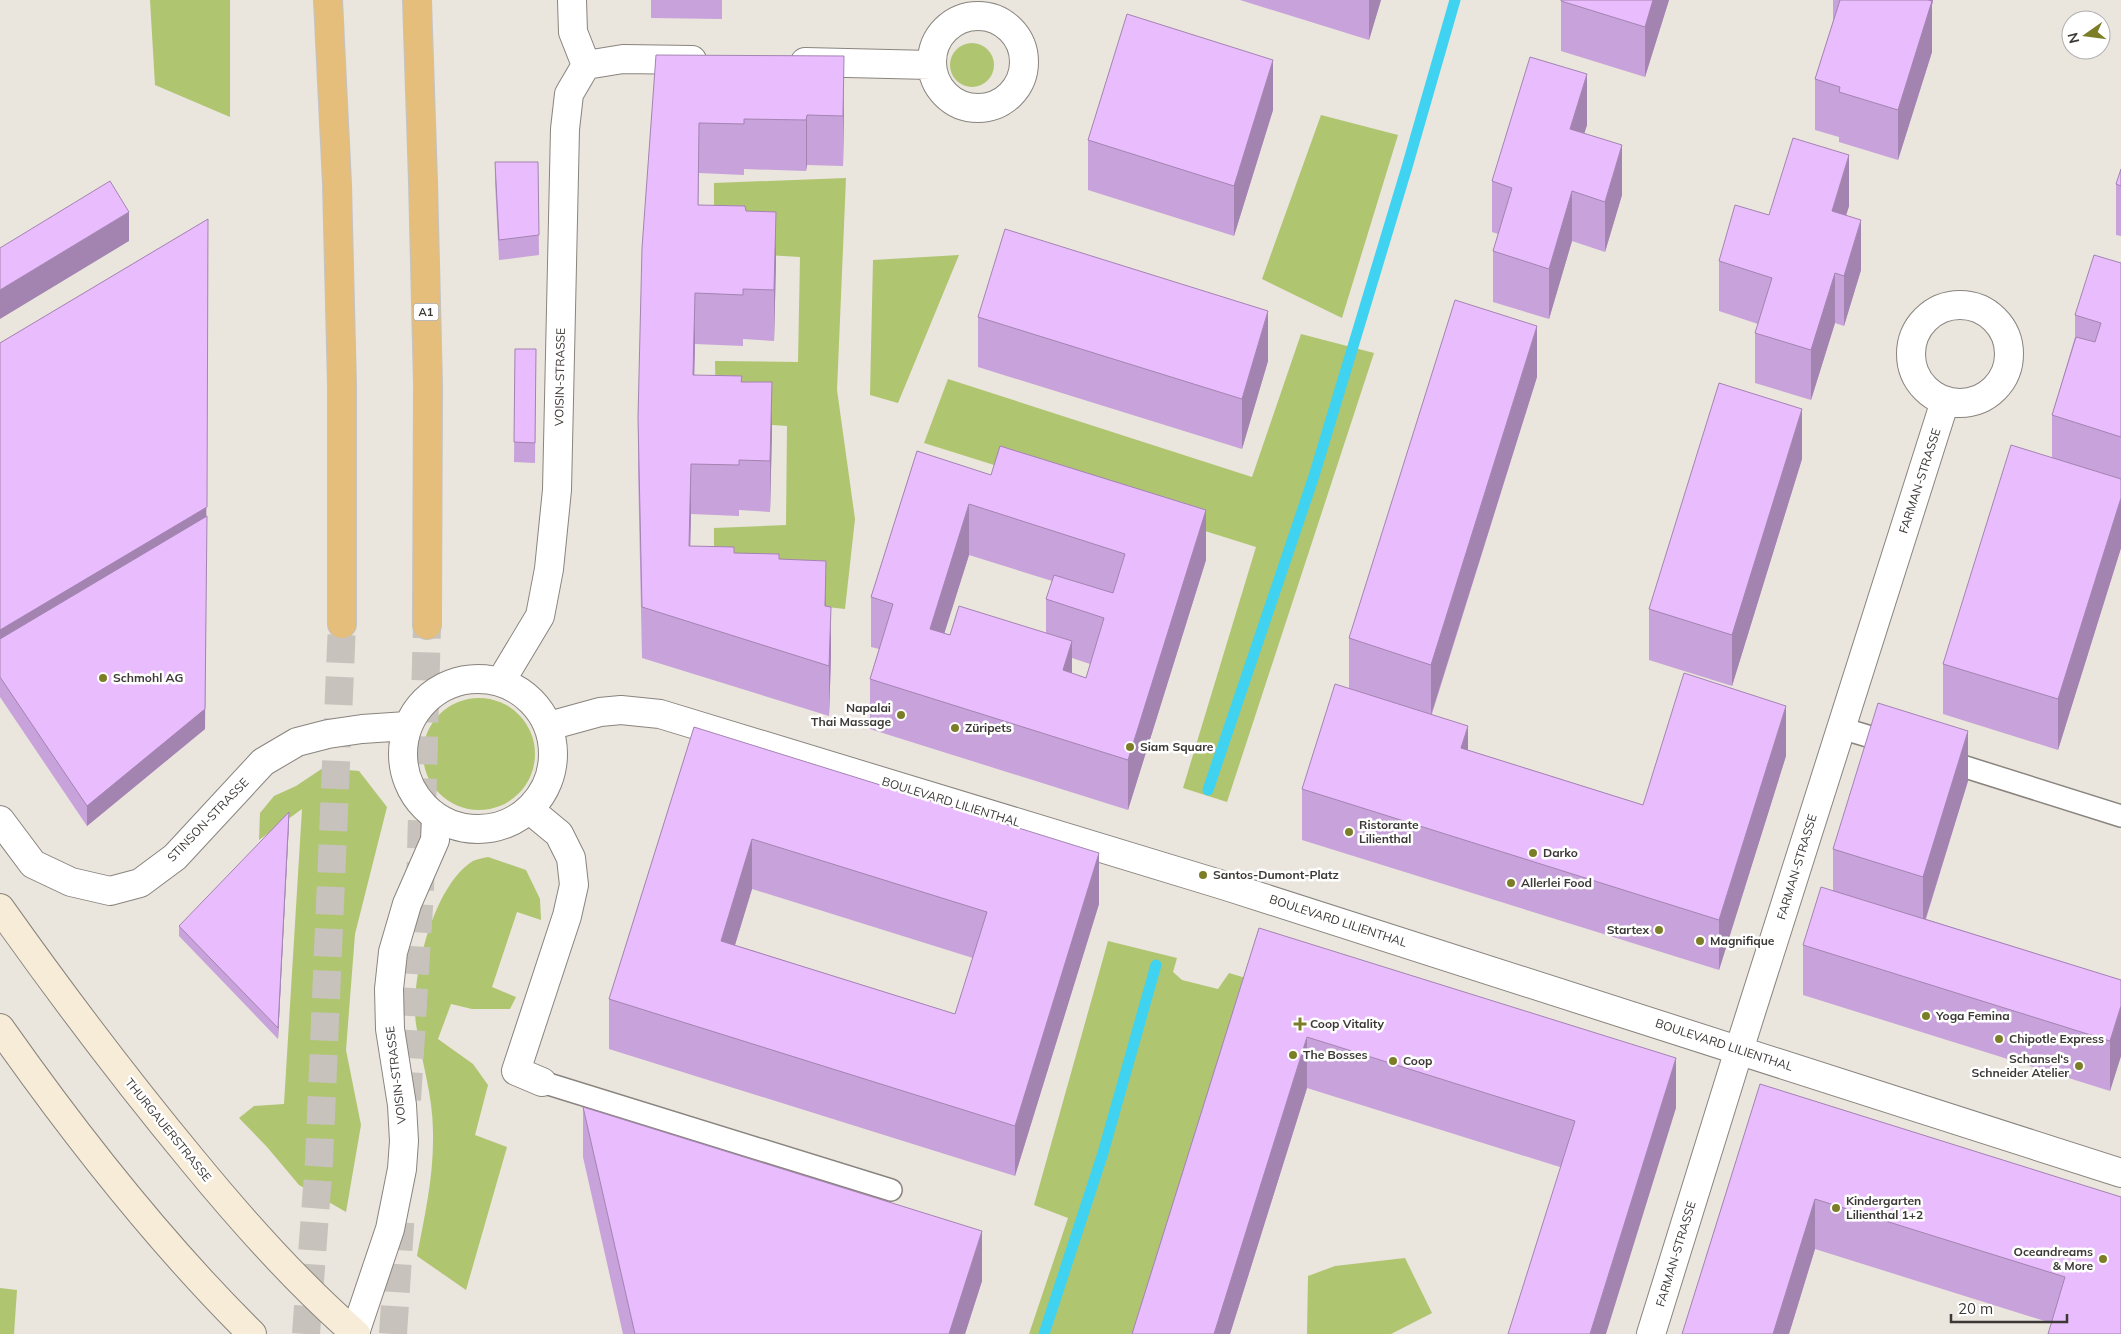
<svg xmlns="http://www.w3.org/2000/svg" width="2121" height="1334" viewBox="0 0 2121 1334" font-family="Mulish,sans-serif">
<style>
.green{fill:#b0c570}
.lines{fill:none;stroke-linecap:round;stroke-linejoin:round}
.stream{stroke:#40d2f1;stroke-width:11}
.motorway-tunnel{stroke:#c7c2bc;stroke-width:28;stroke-dasharray:28 14;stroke-linecap:butt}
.service-casing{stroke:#89847e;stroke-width:24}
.minor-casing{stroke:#89847e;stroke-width:30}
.secondary-casing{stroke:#89847e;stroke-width:30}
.motorway-casing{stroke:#c4c3c3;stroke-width:30}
.service{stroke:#fff;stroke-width:21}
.minor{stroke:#fff;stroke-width:28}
.secondary{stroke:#f7ecd7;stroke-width:28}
.motorway{stroke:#e4be7a;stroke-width:28}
.wall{fill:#c8a2da;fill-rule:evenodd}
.shaded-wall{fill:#a384b1}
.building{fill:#e9bcfd;stroke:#a384b1;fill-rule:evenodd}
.poi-dot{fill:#7c7e27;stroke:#fff;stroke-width:2}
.labels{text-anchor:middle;stroke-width:5;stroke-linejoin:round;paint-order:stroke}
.shield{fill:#fff;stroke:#767472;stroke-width:1}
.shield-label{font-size:11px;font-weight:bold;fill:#3b3836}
.street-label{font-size:12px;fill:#3b3836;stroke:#fff}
.poi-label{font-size:12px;font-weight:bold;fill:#3b3836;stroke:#fff;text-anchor:start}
</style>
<rect width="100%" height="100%" fill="#eae5dd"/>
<!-- green -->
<path class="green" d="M 150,0 L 230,0 L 230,117 L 155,85 Z
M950 65a22 22 0 1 1 44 0a22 22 0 1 1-44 0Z
M 1321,115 L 1398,135 L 1342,318 L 1262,279 Z
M 846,178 L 837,390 L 855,519 L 845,609 L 714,594 L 714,528 L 786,525 L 787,426 L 716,421 L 715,361 L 798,362 L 800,257 L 714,252 L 714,183 Z
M 959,255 L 898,403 L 870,395 L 873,260 Z
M 1301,334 L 1374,353 L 1227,802 L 1183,788 L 1256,547 L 924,443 L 948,379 L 1252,477 Z
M423 754a56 56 0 1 1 112 0a56 56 0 1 1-112 0Z
M 323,768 L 359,771 L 387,807 L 355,934 L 346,1050 L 361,1125 L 346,1212 L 299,1185 L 267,1147 L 239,1118 L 254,1106 L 284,1104 L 302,809 L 259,840 L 260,813 L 274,796 L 296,786 Z
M 488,857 L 526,870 L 540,899 L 541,920 L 517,912 L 492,987 L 516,997 L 510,1009 L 472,1009 L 451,1004 L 438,1039 L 473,1064 L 488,1085 L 475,1135 L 507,1147 L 466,1290 L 417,1256 C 425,1215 434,1175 433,1132 C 433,1095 421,1060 416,1024 C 410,980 433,885 473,861 C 477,859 483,858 488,857 Z
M 1108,941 L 1177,958 L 1173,972 L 1182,980 L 1218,989 L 1229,973 L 1259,982 L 1147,1334 L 1029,1334 L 1068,1218 L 1034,1205 Z
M 1405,1258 L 1432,1313 L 1391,1334 L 1307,1334 L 1308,1276 L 1335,1266 Z
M 0,1288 L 17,1290 L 14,1334 L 0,1334 Z"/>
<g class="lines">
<!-- stream -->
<path class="stream" d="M 1208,790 L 1314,476 L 1407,167 L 1455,0
M 1044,1334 L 1103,1153 L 1156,965"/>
<!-- motorway-tunnel -->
<path class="motorway-tunnel" d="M 407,1100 L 420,891 L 427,625
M 306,1334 L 319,1161 L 342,624
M 393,1334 L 401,1211"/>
<defs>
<path id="service" d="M 1841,728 L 1894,744
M 1940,759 L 2121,816
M 542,1082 L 891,1190"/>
<path id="minor" d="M 572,0 L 573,32 L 586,65
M932 62a46 46 0 1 1 92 0a46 46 0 1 1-92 0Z
M 805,62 L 931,65
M 586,65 L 623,59 L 692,60
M1911 354a49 49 0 1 1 98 0a49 49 0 1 1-98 0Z
M403 754a75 75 0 1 1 150 0a75 75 0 1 1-150 0Z
M 501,681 L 540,616 L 549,569 L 557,490 L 565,129 L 569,94 L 586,65
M 549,726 L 600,712 L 621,710 L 660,714 L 1226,886 L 2121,1173
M 530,810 L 559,834 L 571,858 L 574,885 L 567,916 L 516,1071 L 542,1082
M 0,820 L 33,864 L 71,882 L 110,891 L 140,883 L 175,857 L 263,762 L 297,742 L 328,734 L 362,729 L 407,726
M 355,1333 L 390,1229 L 402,1169 L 404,1141 L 402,1105 L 390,1029 L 389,989 L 393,952 L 407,904 L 435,840 L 436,817
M 1651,1334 L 1739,1050 L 1945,401"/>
<path id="secondary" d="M 0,908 C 61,994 125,1079 193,1161 C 243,1222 296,1282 356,1334
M 0,1028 C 76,1136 158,1241 252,1334"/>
<path id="motorway" d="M 328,0 L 337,184 L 342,386 L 342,624
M 417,0 L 423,181 L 428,385 L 427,625"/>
</defs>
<!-- service casing -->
<use href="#service" class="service-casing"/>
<!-- minor casing -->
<use href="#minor" class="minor-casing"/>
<!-- secondary casing -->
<use href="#secondary" class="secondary-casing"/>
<!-- motorway casing -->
<use href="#motorway" class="motorway-casing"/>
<!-- service -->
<use href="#service" class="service"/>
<!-- minor -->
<use href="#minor" class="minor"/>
<!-- secondary -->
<use href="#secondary" class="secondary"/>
<!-- motorway -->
<use href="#motorway" class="motorway"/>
</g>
<!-- wall -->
<path class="wall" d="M 651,0 L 722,0 L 722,19 L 651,18 Z
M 1240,0 L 1381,0 L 1369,40 Z
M 1561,0 L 1669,0 L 1645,77 L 1561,51 Z
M 1833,0 L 1933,0 L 1932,5 L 1932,52 L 1898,160 L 1839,142 L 1839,137 L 1815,130 L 1815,79 L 1833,21 Z
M 656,55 L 844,107 L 843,166 L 807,165 L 806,171 L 744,169 L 744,175 L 699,173 L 698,205 L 746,211 L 776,262 L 774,341 L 743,339 L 743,346 L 695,344 L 694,375 L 742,382 L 772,432 L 770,512 L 739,510 L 739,516 L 691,514 L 690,547 L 779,559 L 826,606 L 831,657 L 829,716 L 642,658 L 638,468 L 638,418 Z
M 1273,110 L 1234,236 L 1088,190 L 1088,140 Z
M 1587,125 L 1584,133 L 1622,195 L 1605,252 L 1572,241 L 1549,319 L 1493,302 L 1493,251 L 1498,234 L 1492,232 L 1492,181 Z
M 495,162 L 538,162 L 539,255 L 499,260 L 495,182 Z
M 2121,169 L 2121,236 L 2116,235 L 2116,184 Z
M 1849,206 L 1846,215 L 1861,270 L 1844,326 L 1835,323 L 1811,400 L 1755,383 L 1755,333 L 1758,324 L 1719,311 L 1719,261 L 1769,215 Z
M 208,219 L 205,729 L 87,826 L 0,697 L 0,343 Z
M 2121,263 L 2121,548 L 2058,750 L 1943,714 L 1943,664 L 2052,458 L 2052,415 L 2075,337 L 2075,315 Z
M 978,317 L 1268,361 L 1242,449 L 978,367 Z
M 515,349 L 536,349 L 535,463 L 514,462 Z
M 1537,377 L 1432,714 L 1468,750 L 1643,805 L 1786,756 L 1719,970 L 1302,840 L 1302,789 L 1349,688 L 1349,638 Z
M 917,451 L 1206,560 L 1128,810 L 870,729 L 870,679 L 879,649 L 871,647 L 871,597 ZM 969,555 L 1052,581 L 1046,599 L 1046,633 L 950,635 L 944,633 ZM 1072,658 L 1090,664 L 1086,678 L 1072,673 Z
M 1802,459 L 1732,686 L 1649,660 L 1649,609 Z
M 694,727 L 1099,904 L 1015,1176 L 609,1049 L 609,999 ZM 752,889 L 973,958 L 955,1014 L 735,945 Z
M 1968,781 L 1926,919 L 2121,980 L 2121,1056 L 2110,1091 L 1803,995 L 1803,945 L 1833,890 L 1833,849 Z
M 289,822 L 278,1039 L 179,936 L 179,926 Z
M 1259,928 L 1676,1108 L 1560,1167 L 1307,1088 L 1230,1334 L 1132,1334 Z
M 1760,1084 L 2121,1197 L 2051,1323 L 1815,1249 L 1789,1334 L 1682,1334 Z
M 583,1107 L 982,1281 L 965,1334 L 623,1334 L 583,1157 Z"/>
<!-- shaded-wall -->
<path class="shaded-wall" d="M 1369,0 L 1381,0 L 1369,40 Z
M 1653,0 L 1669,0 L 1645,77 L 1645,27 Z
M 1919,0 L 1933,0 L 1932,5 L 1932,52 L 1898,160 L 1898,110 Z
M 844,56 L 844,107 L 843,166 L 843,116 Z
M 1273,60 L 1273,110 L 1234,236 L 1234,186 Z
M 1587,74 L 1587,125 L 1570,179 L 1570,129 Z
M 807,115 L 807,165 L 806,171 L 806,120 Z
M 699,123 L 699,173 L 698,255 Z
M 1622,145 L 1622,195 L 1605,252 L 1605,202 Z
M 1849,155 L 1849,206 L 1832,261 L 1832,211 Z
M 1572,191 L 1572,241 L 1549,319 L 1549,269 Z
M 129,212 L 129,241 L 0,319 L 0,290 Z
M 776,212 L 776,262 L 774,341 L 774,290 Z
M 208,219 L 205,729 L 87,826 L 87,806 L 0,659 L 0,630 Z
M 1861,220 L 1861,270 L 1844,326 L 1844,276 Z
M 1835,273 L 1835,323 L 1811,400 L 1811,350 Z
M 695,293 L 695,344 L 693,425 L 693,375 Z
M 1268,311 L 1268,361 L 1242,449 L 1242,399 Z
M 1537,326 L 1537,377 L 1431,715 L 1431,665 Z
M 772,382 L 772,432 L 770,512 L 770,461 Z
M 1802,409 L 1802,459 L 1732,686 L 1732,635 Z
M 691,464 L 691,514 L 689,597 L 689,546 Z
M 2121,498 L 2121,548 L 2058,750 L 2058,699 Z
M 969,504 L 969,555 L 930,679 L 930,629 Z
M 1206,510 L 1206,560 L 1128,810 L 1128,760 Z
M 826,561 L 826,611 L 825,606 Z
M 831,607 L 831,657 L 829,716 L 829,666 Z
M 1072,641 L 1072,692 L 1063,670 Z
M 1786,706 L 1786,756 L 1719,970 L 1719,920 Z
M 1468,726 L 1468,776 L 1461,748 Z
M 1968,731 L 1968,781 L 1923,927 L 1923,877 Z
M 289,812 L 289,822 L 278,1039 L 278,1028 Z
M 752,839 L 752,889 L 721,991 L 721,941 Z
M 1099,853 L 1099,904 L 1015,1176 L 1015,1126 Z
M 2121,1006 L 2121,1056 L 2110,1091 L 2110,1041 Z
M 1307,1037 L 1307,1088 L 1230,1334 L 1214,1334 Z
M 1676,1058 L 1676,1108 L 1606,1334 L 1590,1334 Z
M 1815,1199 L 1815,1249 L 1789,1334 L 1773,1334 Z
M 982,1231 L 982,1281 L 965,1334 L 949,1334 Z"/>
<!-- building -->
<path class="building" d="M 1561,0 L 1653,0 L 1645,27 L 1561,1 Z
M 1840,0 L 1928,0 L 1932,1 L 1898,110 L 1839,92 L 1840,87 L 1815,79 Z
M 1127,14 L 1273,60 L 1234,186 L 1088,140 Z
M 656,55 L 844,56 L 843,116 L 807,115 L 806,120 L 744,119 L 744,124 L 699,123 L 698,205 L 745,206 L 746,211 L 776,212 L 774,290 L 743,289 L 743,295 L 695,293 L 693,375 L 742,376 L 741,382 L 772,382 L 770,461 L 739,460 L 739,465 L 691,464 L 689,546 L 734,547 L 734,553 L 779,554 L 779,559 L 826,561 L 825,606 L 831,607 L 829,666 L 642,607 L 638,418 L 642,248 Z
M 1530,57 L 1587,74 L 1570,129 L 1622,145 L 1605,202 L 1572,191 L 1549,269 L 1493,251 L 1512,188 L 1492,181 Z
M 1793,138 L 1849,155 L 1832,211 L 1861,220 L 1844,276 L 1835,273 L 1811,350 L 1755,333 L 1772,278 L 1719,261 L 1735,205 L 1769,215 Z
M 495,162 L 538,162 L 539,235 L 499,240 Z
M 2121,169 L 2121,186 L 2116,184 Z
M 110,181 L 129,212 L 0,290 L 0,248 Z
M 208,219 L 207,507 L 0,630 L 0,343 Z
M 1005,229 L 1268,311 L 1242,399 L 978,317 Z
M 2094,255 L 2121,263 L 2121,437 L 2052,415 L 2076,337 L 2095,342 L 2101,323 L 2075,315 Z
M 1455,300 L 1537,326 L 1431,665 L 1349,638 Z
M 515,349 L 536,349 L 535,443 L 514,442 Z
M 1719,383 L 1802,409 L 1732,635 L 1649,609 Z
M 2011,445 L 2121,479 L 2121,498 L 2058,699 L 1943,664 Z
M 1000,446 L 1206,510 L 1128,760 L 870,679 L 893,604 L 871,597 L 917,451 L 991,475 ZM 969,504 L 1125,554 L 1113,593 L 1054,575 L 1046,599 L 1104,618 L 1086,678 L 1063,670 L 1072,641 L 959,606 L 950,635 L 930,629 Z
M 207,516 L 205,709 L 87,806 L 0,677 L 0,639 Z
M 1684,673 L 1786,706 L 1719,920 L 1302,789 L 1335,684 L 1468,726 L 1461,748 L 1643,805 Z
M 1878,703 L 1968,731 L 1923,877 L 1833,849 Z
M 694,727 L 1099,853 L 1015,1126 L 609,999 ZM 752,839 L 987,912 L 955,1014 L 721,941 Z
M 289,812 L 278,1028 L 179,926 Z
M 1821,887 L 2121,980 L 2121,1006 L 2110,1041 L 1803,945 Z
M 1259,928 L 1676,1058 L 1590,1334 L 1508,1334 L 1575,1121 L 1307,1037 L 1214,1334 L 1132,1334 Z
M 1760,1084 L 2121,1197 L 2121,1334 L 2048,1334 L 2065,1277 L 1815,1199 L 1773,1334 L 1682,1334 Z
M 583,1107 L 982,1231 L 949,1334 L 635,1334 Z"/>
<!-- markers -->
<g class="poi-dot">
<circle cx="103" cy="678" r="5"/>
<circle cx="901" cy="715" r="5"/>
<circle cx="955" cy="728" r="5"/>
<circle cx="1130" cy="747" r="5"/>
<circle cx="1349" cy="832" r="5"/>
<circle cx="1533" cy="853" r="5"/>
<circle cx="1203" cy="875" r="5"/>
<circle cx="1511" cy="883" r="5"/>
<circle cx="1659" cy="930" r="5"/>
<circle cx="1700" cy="941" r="5"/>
<circle cx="1926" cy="1016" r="5"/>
<path d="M1297.5 1016.5h5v5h5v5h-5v5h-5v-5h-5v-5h5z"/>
<circle cx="1999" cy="1039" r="5"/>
<circle cx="1293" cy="1055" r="5"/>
<circle cx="1393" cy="1061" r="5"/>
<circle cx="2079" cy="1066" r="5"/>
<circle cx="1836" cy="1208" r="5"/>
<circle cx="2103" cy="1259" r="5"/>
</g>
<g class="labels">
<!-- shield labels -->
<rect class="shield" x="413.5" y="303.5" width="25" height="17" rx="4"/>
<g class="shield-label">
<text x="426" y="316">A1</text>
</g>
<!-- street labels -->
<g class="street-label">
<text transform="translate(560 377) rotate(-89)" y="4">VOISIN-STRASSE</text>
<text transform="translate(1920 481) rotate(-72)" y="4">FARMAN-STRASSE</text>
<text transform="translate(951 802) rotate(17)" y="4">BOULEVARD LILIENTHAL</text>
<text transform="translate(208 820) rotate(-46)" y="4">STINSON-STRASSE</text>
<text transform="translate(1797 867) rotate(-73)" y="4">FARMAN-STRASSE</text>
<text transform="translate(1338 921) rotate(18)" y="4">BOULEVARD LILIENTHAL</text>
<text transform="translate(1724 1045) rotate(18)" y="4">BOULEVARD LILIENTHAL</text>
<text transform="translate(396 1075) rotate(-97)" y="4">VOISIN-STRASSE</text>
<text transform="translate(168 1130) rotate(51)" y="4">THURGAUERSTRASSE</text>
<text transform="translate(1676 1254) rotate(-73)" y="4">FARMAN-STRASSE</text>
</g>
<!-- poi labels -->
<g class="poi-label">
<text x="113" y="682">Schmohl AG</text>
<text x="891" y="712" text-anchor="end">Napalai<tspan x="891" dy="14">Thai Massage</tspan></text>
<text x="965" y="732">Züripets</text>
<text x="1140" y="751">Siam Square</text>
<text x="1359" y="829">Ristorante<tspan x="1359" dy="14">Lilienthal</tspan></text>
<text x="1543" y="857">Darko</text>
<text x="1213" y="879">Santos-Dumont-Platz</text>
<text x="1521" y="887">Allerlei Food</text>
<text x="1649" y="934" text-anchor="end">Startex</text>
<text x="1710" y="945">Magnifique</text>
<text x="1936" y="1020">Yoga Femina</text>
<text x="1310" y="1028">Coop Vitality</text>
<text x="2009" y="1043">Chipotle Express</text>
<text x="1303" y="1059">The Bosses</text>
<text x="2069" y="1063" text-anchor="end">Schansel‘s<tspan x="2069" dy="14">Schneider Atelier</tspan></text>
<text x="1403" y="1065">Coop</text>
<text x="1846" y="1205">Kindergarten<tspan x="1846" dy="14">Lilienthal 1+2</tspan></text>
<text x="2093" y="1256" text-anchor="end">Oceandreams<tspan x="2093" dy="14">&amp; More</tspan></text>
</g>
</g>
<!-- north arrow -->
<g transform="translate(2086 35) rotate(256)"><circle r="24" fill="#ffffff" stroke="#b1afaf"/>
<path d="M0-4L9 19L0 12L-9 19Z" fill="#7c7e27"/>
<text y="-8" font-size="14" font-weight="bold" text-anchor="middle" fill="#3b3836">N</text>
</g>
<!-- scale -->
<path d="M1951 1314v8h116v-8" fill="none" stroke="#3b3836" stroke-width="2.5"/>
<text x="1958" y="1314" font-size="15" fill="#3b3836" stroke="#ffffff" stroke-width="4" paint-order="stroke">20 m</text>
</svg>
